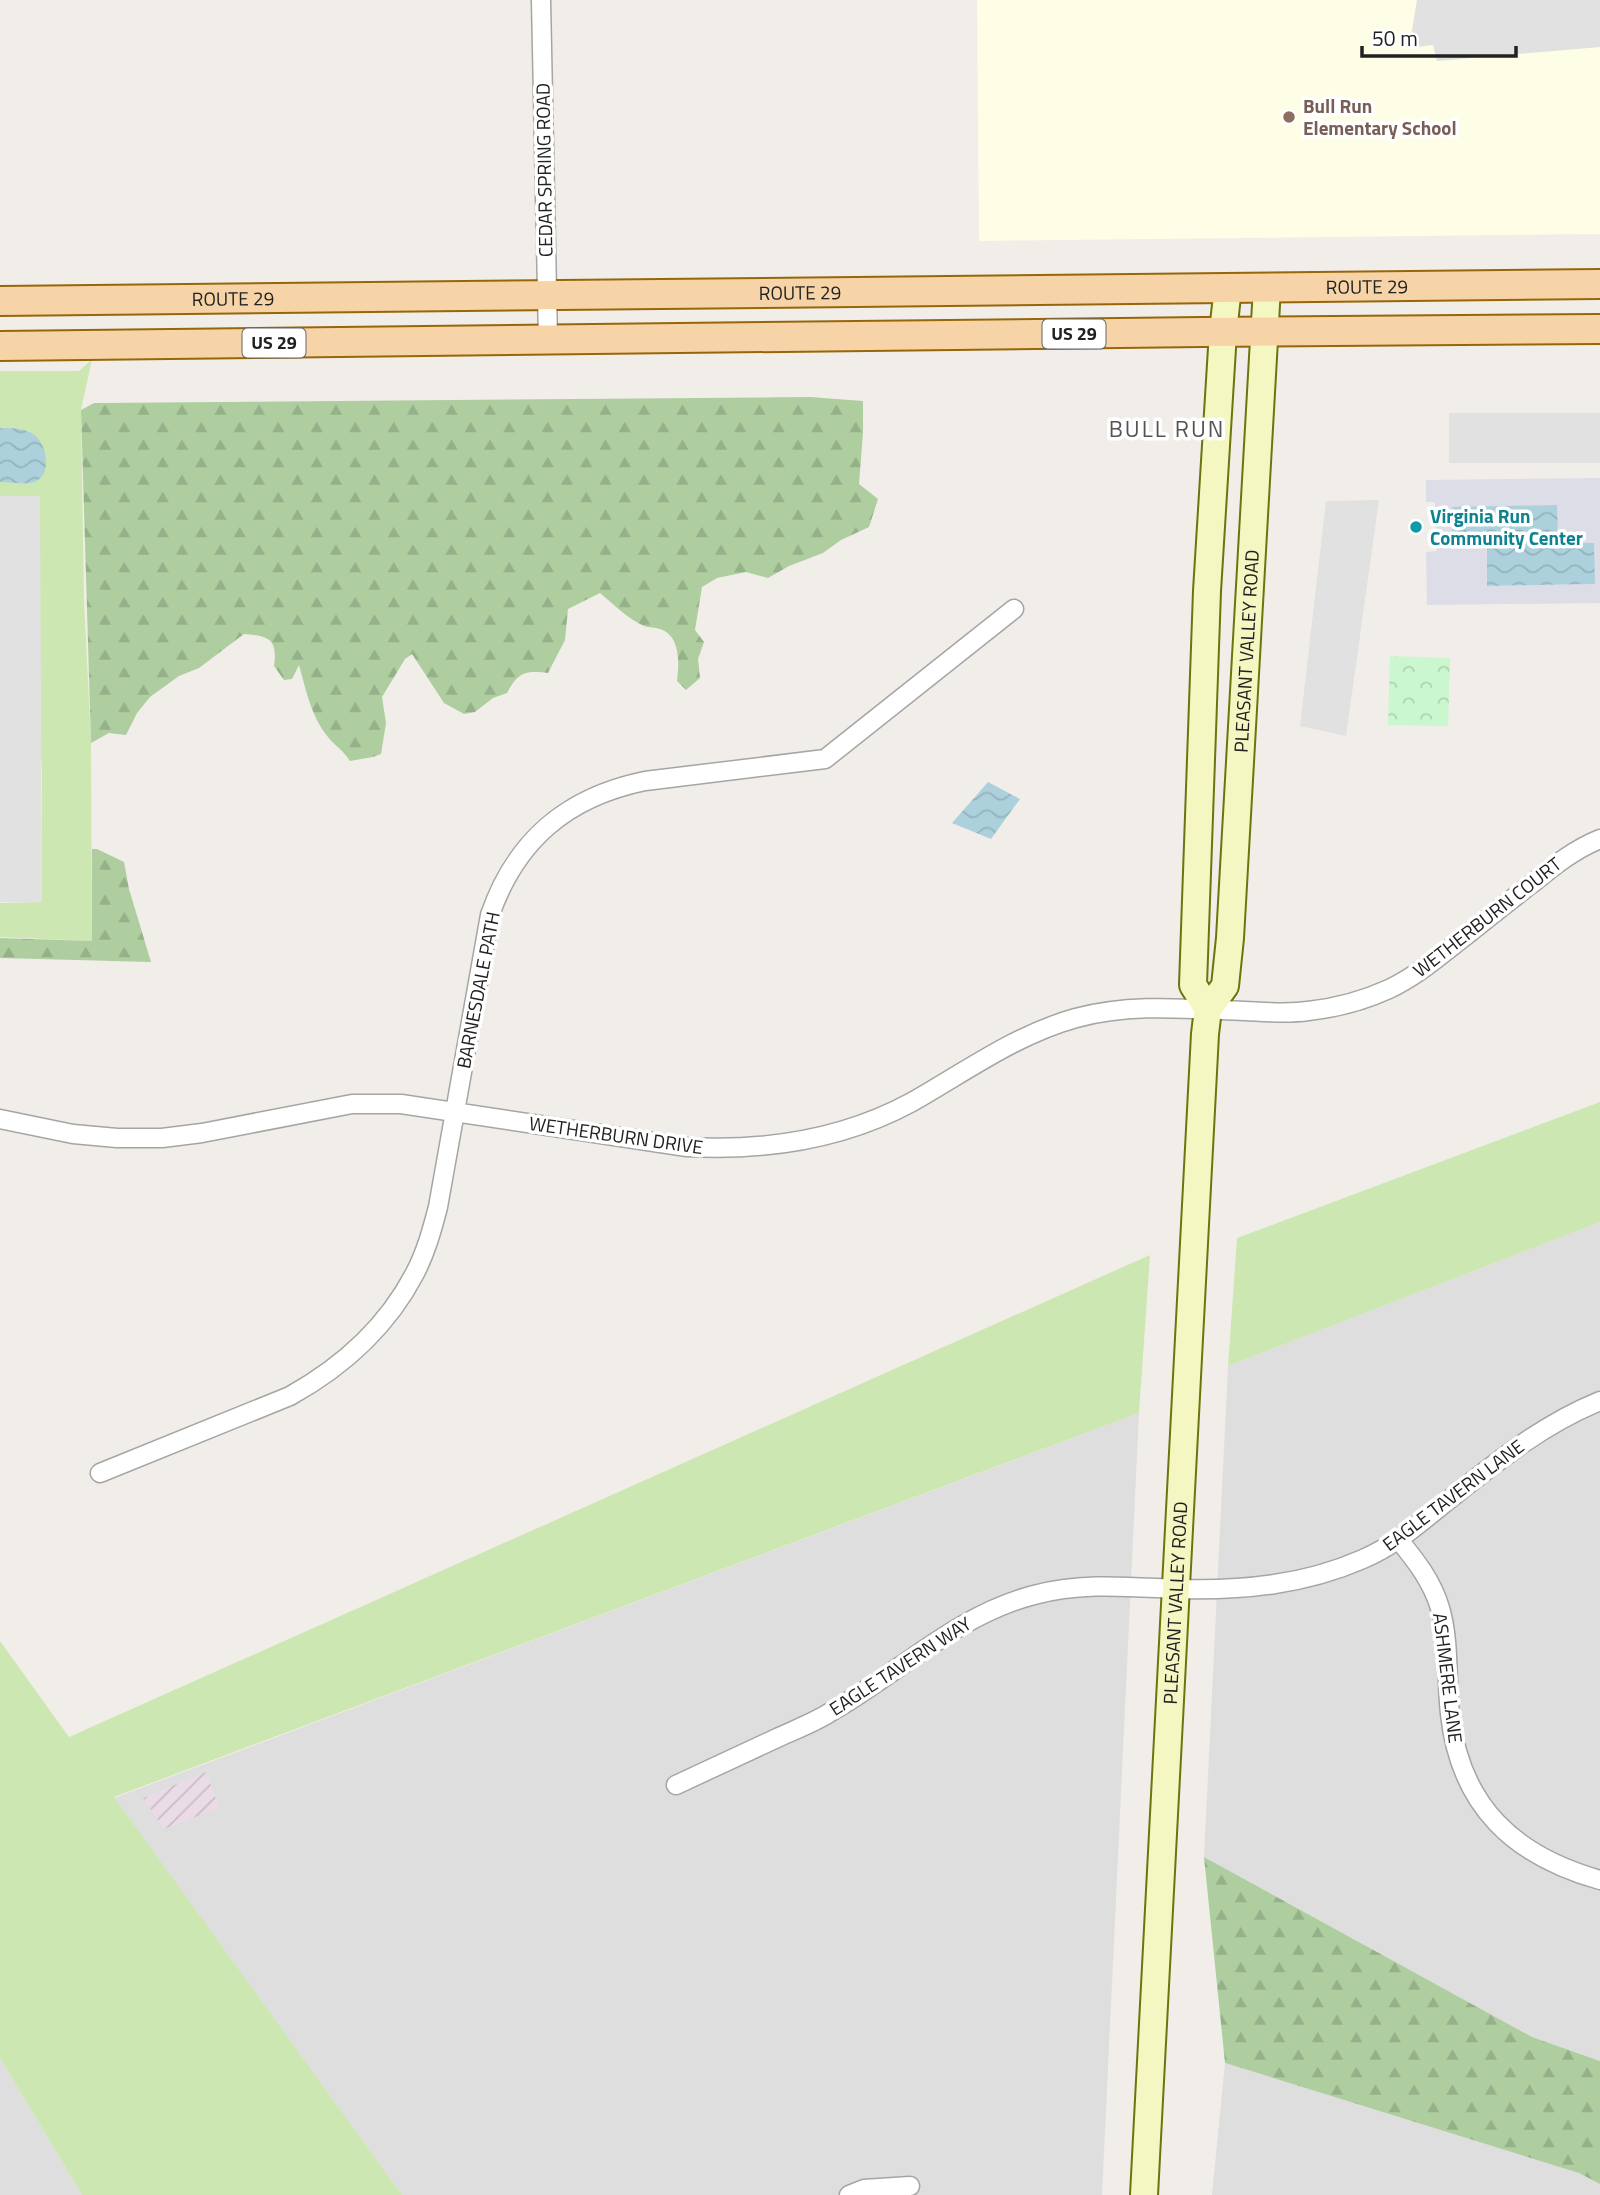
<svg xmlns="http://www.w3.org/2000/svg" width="1600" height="2195" viewBox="0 0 1600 2195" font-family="'Titillium Web',sans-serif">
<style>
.residential{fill:#dfdede}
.industrial{fill:url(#industrial-furrows)}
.education{fill:#fefde5}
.grass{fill:#cde7b2}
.forest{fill:url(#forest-firs)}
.park{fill:url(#park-crowns)}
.parking{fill:#e1e1e1}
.plaza{fill:#dddde7;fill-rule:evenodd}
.water{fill:url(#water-waves)}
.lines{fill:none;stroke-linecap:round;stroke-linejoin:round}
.street-casing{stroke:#a5a5a5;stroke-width:21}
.secondary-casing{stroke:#6b750b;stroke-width:30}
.primary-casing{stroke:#966609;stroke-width:32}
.street{stroke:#fff;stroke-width:18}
.secondary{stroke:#f4f7c1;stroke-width:26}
.primary{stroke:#f7d4a8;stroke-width:28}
.education-dot{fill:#8d6e63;stroke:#fff;stroke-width:2.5}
.culture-dot{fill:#0f9aa8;stroke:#fff;stroke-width:2.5}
.labels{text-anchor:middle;stroke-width:7;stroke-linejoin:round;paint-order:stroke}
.shield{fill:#fff;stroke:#646464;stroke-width:2}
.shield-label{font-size:18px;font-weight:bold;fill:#212121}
.education-label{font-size:19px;font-weight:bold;fill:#785e54;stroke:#fff;text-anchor:start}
.street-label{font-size:19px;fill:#212121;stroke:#fff}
.culture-label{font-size:19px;font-weight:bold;fill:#0d838f;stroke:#fff;text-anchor:start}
.quarter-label{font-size:23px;letter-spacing:2px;fill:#545454;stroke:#fff}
</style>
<defs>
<pattern id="industrial-furrows" width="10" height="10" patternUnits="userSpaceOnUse" patternTransform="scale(1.75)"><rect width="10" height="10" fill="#eadbe7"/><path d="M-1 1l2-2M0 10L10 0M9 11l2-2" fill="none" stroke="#c8bcc6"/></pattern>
<pattern id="forest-firs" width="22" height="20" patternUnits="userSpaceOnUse" patternTransform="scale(1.75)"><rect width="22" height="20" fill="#aecea0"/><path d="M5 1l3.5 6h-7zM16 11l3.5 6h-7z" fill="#95b18a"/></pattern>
<pattern id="park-crowns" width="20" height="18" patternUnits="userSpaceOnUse" patternTransform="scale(1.75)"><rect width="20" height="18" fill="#caf7cd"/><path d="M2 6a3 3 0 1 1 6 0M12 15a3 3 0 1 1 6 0" fill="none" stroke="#add3b0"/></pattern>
<pattern id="water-waves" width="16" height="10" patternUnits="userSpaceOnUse" patternTransform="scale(1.75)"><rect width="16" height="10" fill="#acd1dc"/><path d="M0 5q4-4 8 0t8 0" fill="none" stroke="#94b3bc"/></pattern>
</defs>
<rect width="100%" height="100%" fill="#f1eee9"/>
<!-- residential -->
<path class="residential" d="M 1600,1222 L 1600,2061 L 1532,2037 L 1204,1857 L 1228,1366 Z
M 1139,1413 L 1102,2195 L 402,2195 L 114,1798 Z
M 0,2058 L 82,2195 L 0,2195 Z
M 1225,2063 L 1580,2173 L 1600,2184 L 1600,2195 L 1212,2195 Z"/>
<!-- industrial -->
<path class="industrial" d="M 206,1772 L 219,1808 L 164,1829 L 143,1798 Z"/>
<!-- education -->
<path class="education" d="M 977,0 L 1600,0 L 1600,234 L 979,241 Z"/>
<!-- grass -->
<path class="grass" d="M 92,359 L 81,410 L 84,599 L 91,743 L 92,941 L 0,937 L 0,903 L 42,902 L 42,771 L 22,496 L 0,496 L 0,371 L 79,371 Z
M 1600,1102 L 1600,1222 L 1228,1366 L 1237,1238 Z
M 1150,1255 L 1139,1413 L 114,1797 L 402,2195 L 82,2195 L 0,2058 L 0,1641 L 69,1737 Z"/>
<!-- forest -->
<path class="forest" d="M 810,397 L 863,401 L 863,433 L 859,484 L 878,499 L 869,527 L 841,540 L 823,553 L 789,566 L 768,578 L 746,572 L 717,578 L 702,587 L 695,630 L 704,642 L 698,659 L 700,678 L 686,690 L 677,681 C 679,664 681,636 660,629 C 655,627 649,628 644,626 C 627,618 614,605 600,593 L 568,609 L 565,640 L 548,673 C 524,670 518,673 507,693 L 493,698 L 475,712 L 464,714 L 444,703 L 412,654 L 405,659 L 382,697 L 386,723 L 381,754 L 373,757 L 350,761 C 344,751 334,745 328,737 C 311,716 306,690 299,665 L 292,679 L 284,680 L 274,666 C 278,638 268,636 244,634 L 199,668 L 179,676 L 150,697 L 137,713 L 126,735 L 109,733 L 91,743 L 81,410 L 94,403 Z
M 92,849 L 97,849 L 124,862 L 129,889 L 151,962 L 0,958 L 0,938 L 92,941 Z
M 1204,1857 L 1532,2037 L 1600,2061 L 1600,2184 L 1579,2173 L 1225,2063 Z"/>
<!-- park -->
<path class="park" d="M 1390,656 L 1450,658 L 1448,726 L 1388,725 Z"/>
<!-- parking -->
<path class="parking" d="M 1417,0 L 1600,0 L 1600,47 L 1437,61 L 1433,45 L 1409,48 Z
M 1449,413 L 1600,413 L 1600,463 L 1449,463 Z
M 0,496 L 40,496 L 42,902 L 0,902 Z
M 1379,500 L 1346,736 L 1300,726 L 1326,501 Z"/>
<!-- plaza -->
<path class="plaza" d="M 1600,478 L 1600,603 L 1427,605 L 1426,552 L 1436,551 L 1435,502 L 1426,502 L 1426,480 ZM 1487,546 L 1595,584 L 1488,586 Z"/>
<!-- water -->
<path class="water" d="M 0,428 C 11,428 24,428 33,434 C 47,442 53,476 34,482 C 25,485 10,482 0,482 Z
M 1557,505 L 1558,543 L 1594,543 L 1595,584 L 1487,586 L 1487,546 L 1452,546 L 1452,507 Z
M 988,782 L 1020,799 L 991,839 L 952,823 Z"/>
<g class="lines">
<defs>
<path id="street" d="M 541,0 L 548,340
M 0,1119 L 73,1134 L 117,1138 L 162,1138 L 202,1133 L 352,1104 L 401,1104 L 687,1147 C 765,1151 842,1140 912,1102 C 965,1072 1017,1034 1076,1018 C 1132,1003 1188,1009 1245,1011 C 1266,1012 1287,1014 1308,1011 C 1336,1008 1365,1000 1389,989 C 1415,977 1437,958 1459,941 C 1484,921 1509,901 1534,882 C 1555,865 1575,849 1600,839
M 100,1473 L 290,1396 C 342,1367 387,1327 415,1273 C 426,1252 432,1230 438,1207 L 490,915 C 516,840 567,797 645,781 L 825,759 L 1014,609
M 1399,1540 C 1416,1561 1432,1581 1440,1608 C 1450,1642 1446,1679 1450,1714 C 1460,1806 1514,1856 1600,1880
M 676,1785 C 710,1769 743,1754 777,1738 C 794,1730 813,1723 829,1713 C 898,1674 956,1615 1034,1595 C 1082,1582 1129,1587 1177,1589 C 1241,1591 1304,1585 1363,1559 C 1394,1546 1420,1523 1446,1502 C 1494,1464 1541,1425 1600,1401
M 849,2195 L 864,2189 L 910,2186"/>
<g id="secondary">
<path d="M 1208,1009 L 1193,985 L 1207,591 L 1223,332 L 1228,287"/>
<path id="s1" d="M 1144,2195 L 1205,1034 L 1208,1009 L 1225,986 L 1230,938 L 1267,287"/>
</g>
<g id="primary">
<path id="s2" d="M 0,301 L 1600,284"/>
<path d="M 0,346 L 1202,332 L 1600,329"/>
</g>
</defs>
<!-- street casing -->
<use href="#street" class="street-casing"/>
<!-- secondary casing -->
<use href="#secondary" class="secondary-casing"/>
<!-- primary casing -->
<use href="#primary" class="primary-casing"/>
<!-- street -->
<use href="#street" class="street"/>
<!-- secondary -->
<use href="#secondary" class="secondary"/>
<!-- primary -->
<use href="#primary" class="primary"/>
</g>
<!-- markers -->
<circle class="education-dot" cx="1289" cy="117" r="7"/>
<circle class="culture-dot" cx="1416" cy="527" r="7"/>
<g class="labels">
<!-- shield labels -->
<g class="shield">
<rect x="1042.5" y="319.5" width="63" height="29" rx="5"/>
<rect x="242.5" y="328.5" width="63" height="29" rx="5"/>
</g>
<g class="shield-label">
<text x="1074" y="340">US 29</text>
<text x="274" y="349">US 29</text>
</g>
<!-- education labels -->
<g class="education-label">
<text x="1303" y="113">Bull Run<tspan x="1303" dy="22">Elementary School</tspan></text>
</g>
<!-- street labels -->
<g class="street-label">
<text transform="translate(544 170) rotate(-91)" y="7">CEDAR SPRING ROAD</text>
<text dy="7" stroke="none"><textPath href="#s2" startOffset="1367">ROUTE 29</textPath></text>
<text dy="7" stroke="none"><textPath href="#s2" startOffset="800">ROUTE 29</textPath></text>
<text dy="7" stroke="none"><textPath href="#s2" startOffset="233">ROUTE 29</textPath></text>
<text dy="7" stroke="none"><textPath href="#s1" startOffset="1552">PLEASANT VALLEY ROAD</textPath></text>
<text transform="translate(1487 917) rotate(-38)" y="7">WETHERBURN COURT</text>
<text transform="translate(478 990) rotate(-79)" y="7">BARNESDALE PATH</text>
<text transform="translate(616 1135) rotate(8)" y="7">WETHERBURN DRIVE</text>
<text transform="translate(1453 1495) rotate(-37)" y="7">EAGLE TAVERN LANE</text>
<text dy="7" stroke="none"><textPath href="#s1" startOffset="593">PLEASANT VALLEY ROAD</textPath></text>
<text transform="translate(900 1666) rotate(-33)" y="7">EAGLE TAVERN WAY</text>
<text transform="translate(1448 1678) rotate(83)" y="7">ASHMERE LANE</text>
</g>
<!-- culture labels -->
<g class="culture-label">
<text x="1430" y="523">Virginia Run<tspan x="1430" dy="22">Community Center</tspan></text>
</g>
<!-- quarter labels -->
<g class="quarter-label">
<text x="1167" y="437">BULL RUN</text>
</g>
</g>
<!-- scale -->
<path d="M1362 46v10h154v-10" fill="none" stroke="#212121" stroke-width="3.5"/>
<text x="1372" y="46" font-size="21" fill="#212121" stroke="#ffffff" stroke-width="5" paint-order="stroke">50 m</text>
</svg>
